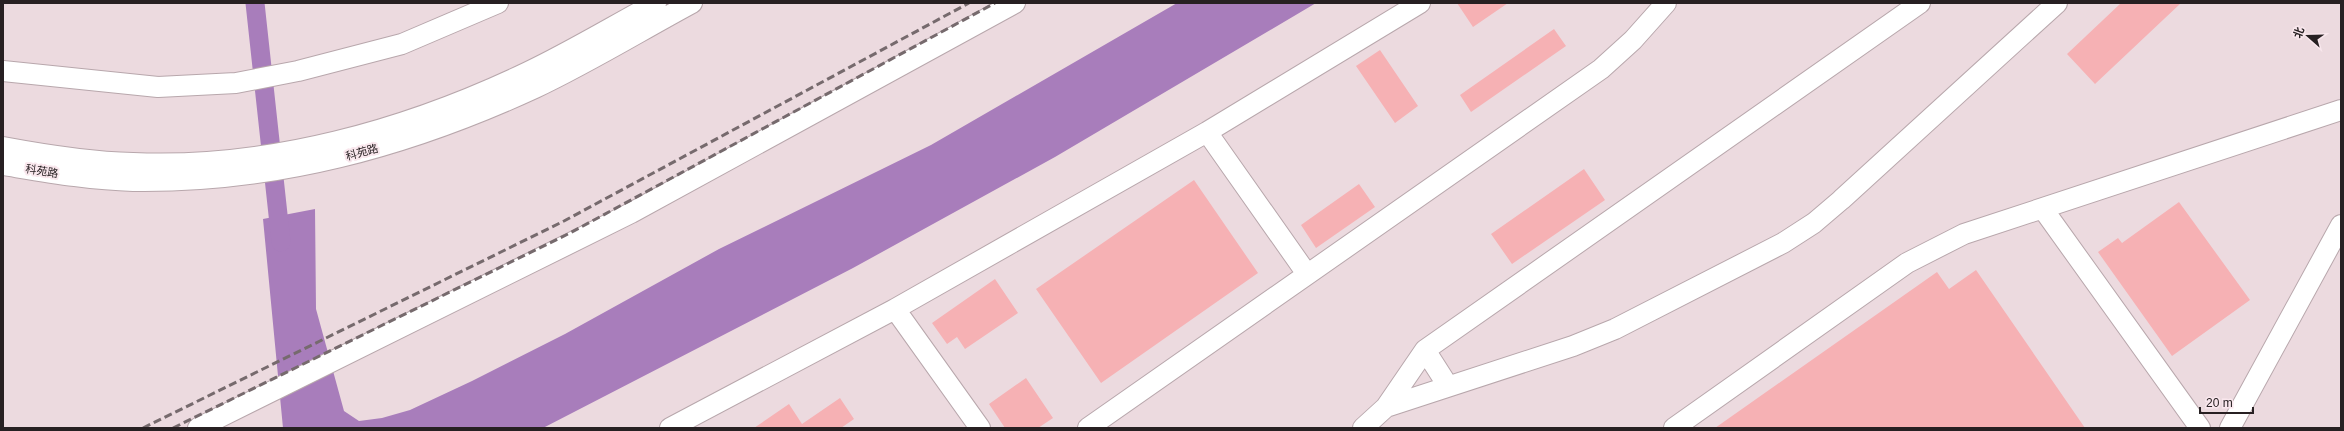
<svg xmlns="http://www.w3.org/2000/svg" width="2344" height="431" viewBox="0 0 2344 431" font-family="Helvetica,'Noto Sans SC',sans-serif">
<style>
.water{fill:#a87dbb}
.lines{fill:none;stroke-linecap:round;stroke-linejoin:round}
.canal{stroke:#a87dbb;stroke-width:19}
.building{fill:#f6b1b4}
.minor-casing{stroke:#b8a7ac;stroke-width:22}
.minor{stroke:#fff;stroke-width:20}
.rail{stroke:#766a6d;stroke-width:3;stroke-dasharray:8 4;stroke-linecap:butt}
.labels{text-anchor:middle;stroke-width:4;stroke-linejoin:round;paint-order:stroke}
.street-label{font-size:11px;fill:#272022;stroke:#f9e7ed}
</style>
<rect width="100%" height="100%" fill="#ecdadf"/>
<!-- water -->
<path class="water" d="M 1177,3 L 1316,3 L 1055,157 L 853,268 L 543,428 L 283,428 L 263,219 L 315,209 L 316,309 L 344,411 L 359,421 L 382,418 L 410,410 L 472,381 L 565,334 L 719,249 L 931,145 Z"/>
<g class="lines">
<!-- canal -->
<path class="canal" d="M 255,3 L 281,242"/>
</g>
<!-- building -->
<path class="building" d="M 1457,3 L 1508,3 L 1473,27 Z
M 2121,3 L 2181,3 L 2095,84 L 2067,54 Z
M 1554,29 L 1566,46 L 1471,112 L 1460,95 Z
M 1380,50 L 1418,106 L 1395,123 L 1356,66 Z
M 1584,169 L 1605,200 L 1512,264 L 1491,234 Z
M 1194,180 L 1258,273 L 1101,383 L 1036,289 Z
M 1359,184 L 1375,207 L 1316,248 L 1301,225 Z
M 2179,202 L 2250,300 L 2172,356 L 2098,252 L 2118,238 L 2122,243 Z
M 1976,270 L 2085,428 L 1715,428 L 1937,272 L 1949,289 Z
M 995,279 L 1018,313 L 965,349 L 957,337 L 947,344 L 932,323 Z
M 1026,378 L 1053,418 L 1038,428 L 1005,428 L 989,404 Z
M 840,398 L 854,419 L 841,428 L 754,428 L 789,404 L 802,424 Z"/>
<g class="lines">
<defs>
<path id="minor" d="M 3,71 L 158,87 L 236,83 L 298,71 L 402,44 L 498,3
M 1207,132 L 1307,274
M 3,147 C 46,155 89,162 133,163 C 268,169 407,130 528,72 C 572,51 613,26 656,3
M 3,165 C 46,172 90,180 133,181 C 275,183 407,147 535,88 C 588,63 640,31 692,3
M 2043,209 L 2200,428
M 895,309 L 980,428
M 1425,350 L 1448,386
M 1386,407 L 1425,350 L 1920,3
M 198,428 L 631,213 L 1015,3
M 670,428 L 895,309 L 1207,132 L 1420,3
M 1088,428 L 1601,69 L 1633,40 L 1666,3
M 1363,428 L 1386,407 L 1573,346 L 1615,329 L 1783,243 L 1814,223 L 1841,200 L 2057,3
M 1674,428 L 1907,263 L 1964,234 L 2341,110
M 2230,428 L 2341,225"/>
</defs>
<!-- minor casing -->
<use href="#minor" class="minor-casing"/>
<!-- minor -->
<use href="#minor" class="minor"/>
<!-- rail -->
<path class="rail" d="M 143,428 L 564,221 L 969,3
M 173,428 L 570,233 L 995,3"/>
</g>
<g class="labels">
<!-- street labels -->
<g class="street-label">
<text transform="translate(362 152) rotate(-15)" y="4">科苑路</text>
<text transform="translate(42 171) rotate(9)" y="4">科苑路</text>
</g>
</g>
<!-- border -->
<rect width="2344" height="431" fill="none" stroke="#272022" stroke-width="8"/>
<!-- north arrow -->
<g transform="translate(2308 36) rotate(290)" stroke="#f9e7ed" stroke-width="3" paint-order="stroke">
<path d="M0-3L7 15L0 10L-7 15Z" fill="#272022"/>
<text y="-6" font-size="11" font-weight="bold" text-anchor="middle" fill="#272022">北</text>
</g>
<!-- scale -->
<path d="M2200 407v6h53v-6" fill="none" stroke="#272022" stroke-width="2"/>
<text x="2206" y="407" font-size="12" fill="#272022" stroke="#f9e7ed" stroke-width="3" paint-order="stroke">20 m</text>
</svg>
